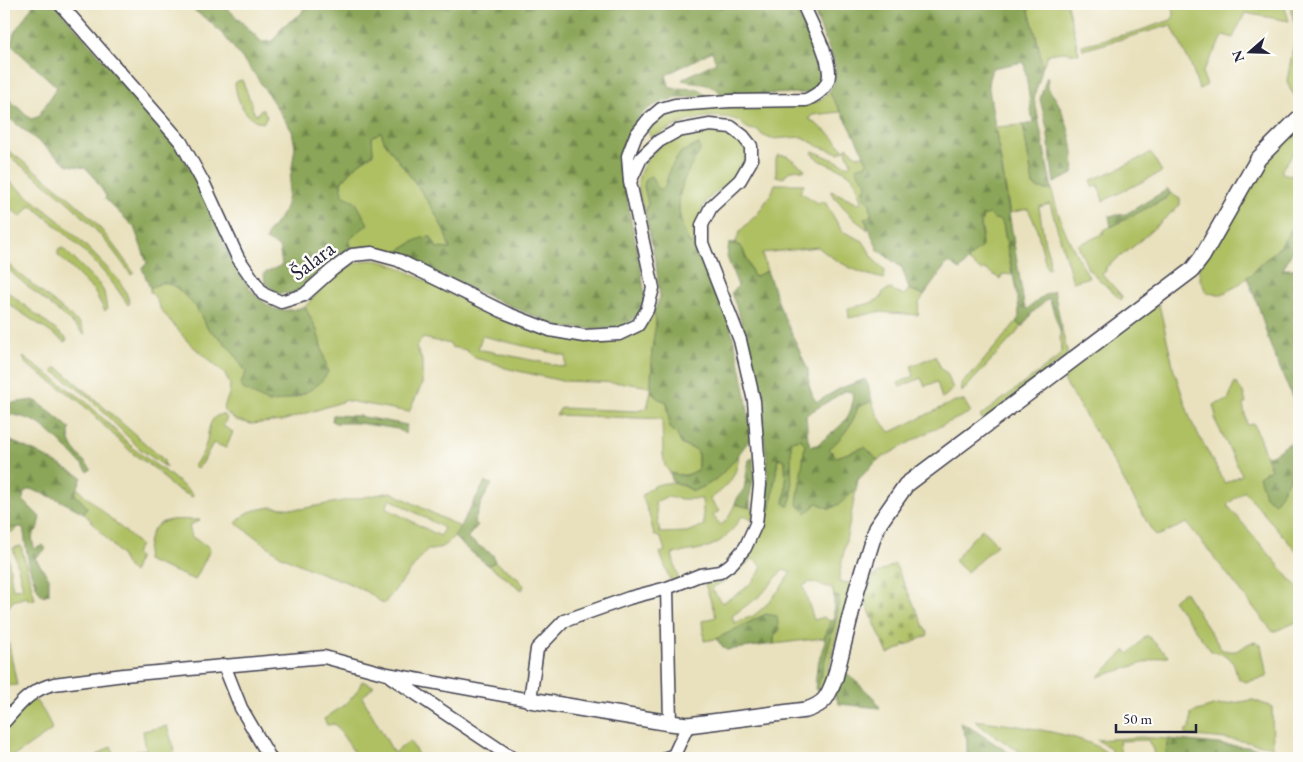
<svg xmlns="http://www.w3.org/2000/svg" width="1303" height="762" viewBox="0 0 1303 762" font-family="'EB Garamond',serif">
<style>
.grass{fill:#afc063;stroke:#68714f;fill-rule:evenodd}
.forest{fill:url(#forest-firs);stroke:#56644a;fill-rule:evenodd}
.cemetery{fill:url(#cemetery-stones);stroke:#68714f}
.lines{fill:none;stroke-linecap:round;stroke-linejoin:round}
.minor-casing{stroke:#403f4f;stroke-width:15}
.tertiary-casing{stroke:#403f4f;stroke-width:18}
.minor{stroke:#fff;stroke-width:12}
.tertiary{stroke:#fff;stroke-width:15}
.labels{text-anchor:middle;stroke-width:5;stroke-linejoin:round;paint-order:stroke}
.street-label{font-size:22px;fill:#22223b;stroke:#fdfcf7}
</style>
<defs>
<pattern id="forest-firs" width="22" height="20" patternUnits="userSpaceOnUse" patternTransform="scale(1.25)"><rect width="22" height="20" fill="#8ba659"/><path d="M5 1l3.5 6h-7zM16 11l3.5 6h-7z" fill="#71874b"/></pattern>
<pattern id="cemetery-stones" width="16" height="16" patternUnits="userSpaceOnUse" patternTransform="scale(1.25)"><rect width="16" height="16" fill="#afc063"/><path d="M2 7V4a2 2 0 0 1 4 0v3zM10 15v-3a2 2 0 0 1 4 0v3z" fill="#8e9c53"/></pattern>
</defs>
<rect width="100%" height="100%" fill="#fdfcf7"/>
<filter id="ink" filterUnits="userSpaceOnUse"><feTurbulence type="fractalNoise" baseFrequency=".02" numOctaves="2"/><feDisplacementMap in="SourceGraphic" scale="10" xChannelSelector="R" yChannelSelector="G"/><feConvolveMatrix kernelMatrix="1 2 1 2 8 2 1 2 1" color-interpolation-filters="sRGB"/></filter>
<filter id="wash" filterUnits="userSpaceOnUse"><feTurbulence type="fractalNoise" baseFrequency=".0096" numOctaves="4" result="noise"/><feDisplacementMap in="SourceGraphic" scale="20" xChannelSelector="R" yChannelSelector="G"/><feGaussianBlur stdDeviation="1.12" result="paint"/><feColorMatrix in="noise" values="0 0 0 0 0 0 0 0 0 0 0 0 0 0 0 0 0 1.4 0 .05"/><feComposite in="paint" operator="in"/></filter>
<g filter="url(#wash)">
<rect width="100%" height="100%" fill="#e9e1be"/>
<!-- grass -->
<path class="grass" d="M 1027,4 L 1067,4 L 1079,54 L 1063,52 L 1048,54 L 1042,68 L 1037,39 Z
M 1173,4 L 1284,4 L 1289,21 L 1245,13 L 1233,38 L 1224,35 L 1203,71 L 1203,75 L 1207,85 L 1199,89 L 1191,65 L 1171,25 L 1083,50 L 1082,45 L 1135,32 L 1171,20 L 1174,16 Z
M 1290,4 L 1299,4 L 1299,102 L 1290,89 L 1287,81 L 1296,31 Z
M 242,80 L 250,100 L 252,102 L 252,108 L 255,114 L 258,114 L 260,110 L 263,109 L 267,117 L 263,123 C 245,119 236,100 235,83 L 238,81 Z
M 829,92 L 841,112 L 812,115 L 809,119 L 831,135 L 844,150 L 839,153 L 820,147 L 802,137 L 771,139 L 762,135 L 758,130 C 742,130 746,123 734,119 C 705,111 675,125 651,138 L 647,129 L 657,120 L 681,109 L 805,105 L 819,101 Z
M 1299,120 L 1299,146 L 1282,169 L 1282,173 L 1291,175 L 1299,160 L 1299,207 L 1296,223 L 1280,247 L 1257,267 L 1253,273 L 1237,286 L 1220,295 L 1207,293 L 1200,280 L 1199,268 L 1253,178 Z
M 1023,125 L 1033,185 L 1045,190 L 1052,190 C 1058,220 1073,250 1089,277 L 1073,282 L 1050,204 L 1039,207 L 1045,244 L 1049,256 L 1050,268 L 1047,269 L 1036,226 L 1028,209 L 1010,213 L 995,127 Z
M 381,131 L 384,141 C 407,174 440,209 450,249 L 436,248 L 431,237 L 413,242 L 396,253 L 370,246 L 350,248 L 341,182 L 359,163 L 373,154 L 372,137 Z
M 721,131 C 734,135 739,140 746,152 L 744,163 L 736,175 L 706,201 L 695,227 L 695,241 L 690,244 C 669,205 682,182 699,145 C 674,154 671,166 664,190 L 644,186 L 648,203 L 645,213 C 642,204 638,194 638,183 C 638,176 642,168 646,162 C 663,135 691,135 721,131 Z
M 4,147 C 33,170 65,191 91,218 C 107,235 120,254 134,273 L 131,275 C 113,249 94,226 71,205 C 50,186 26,170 4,152 Z
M 848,147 L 856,156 L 864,155 L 868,163 L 857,168 L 867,183 L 863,192 L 870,204 L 871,215 L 865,219 L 868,230 L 854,219 L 831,193 L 831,191 L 859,203 L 862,201 C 859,193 857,181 850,175 C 839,166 824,166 812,154 L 813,151 L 848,166 L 851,163 L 845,149 Z
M 1151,153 L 1162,172 L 1103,201 L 1098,185 L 1093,188 L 1091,180 L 1116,170 Z
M 778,155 L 787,156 L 805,169 L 804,171 L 796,169 L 787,173 L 784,178 L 776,176 L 776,159 Z
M 4,177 L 58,220 L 81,241 L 118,279 L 125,290 L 130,303 L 128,305 C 101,263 69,236 31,205 L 21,217 L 4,203 Z
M 775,184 L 804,184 L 800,192 L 818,203 L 825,202 L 842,231 L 863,241 L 875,261 L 885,270 L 884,279 C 860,274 837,263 818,247 L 762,253 L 767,271 L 754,277 L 742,248 L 736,242 L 740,231 L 759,212 L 772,192 Z
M 1170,193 L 1180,199 L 1180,205 L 1134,246 L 1106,267 L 1106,271 L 1102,274 L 1122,296 L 1121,300 L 1088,269 L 1078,245 L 1103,234 L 1104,230 L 1167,198 Z
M 989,214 L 1000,220 L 1003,224 L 1012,275 L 1003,274 L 1000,279 L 985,269 L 982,271 L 968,261 L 983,234 L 981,223 L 983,216 Z
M 63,248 L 99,284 L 104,292 L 107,309 L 105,311 L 94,291 L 58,255 L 58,250 Z
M 370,260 C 391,260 414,276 433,285 C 473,305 527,335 571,340 C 581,342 592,341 602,341 C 628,340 643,336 654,311 L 656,322 L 652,350 L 651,387 L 624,383 L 562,381 L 505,368 L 497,364 L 475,358 L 466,350 L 451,347 L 450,344 L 423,338 L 416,347 L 422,360 L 422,384 L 409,412 L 343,400 L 342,402 L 282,421 L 251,424 L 236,420 L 223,410 L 229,394 L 230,384 L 225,374 L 188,342 L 161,310 L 155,297 L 150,292 L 150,288 L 163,282 L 176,287 L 196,307 L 208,329 L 220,338 L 233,352 L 246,372 L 241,384 L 269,403 L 300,396 L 317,330 L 305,307 C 323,286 341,264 370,260 ZM 482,336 L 566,356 L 565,367 L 478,349 Z
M 6,264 L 9,265 L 80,324 L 85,334 L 83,334 L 77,327 L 14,275 L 6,266 Z
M 4,289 L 67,339 L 65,342 L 4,301 Z
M 890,289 L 904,295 L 909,289 L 924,295 L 919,303 L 918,315 L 878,312 L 849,318 L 848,308 L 868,304 L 881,298 L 883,292 Z
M 1159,304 L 1174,370 L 1191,421 L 1225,483 L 1242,475 L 1214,418 L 1216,416 L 1213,405 L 1228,400 L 1235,382 L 1243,392 L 1246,403 L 1243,404 L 1247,425 L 1254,424 L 1271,469 L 1299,479 L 1299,554 L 1244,491 L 1227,505 L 1299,589 L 1299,621 L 1273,632 L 1187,523 L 1157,536 L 1152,531 L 1111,458 L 1065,382 L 1063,374 L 1102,341 Z
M 1016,322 L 1022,327 L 962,392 L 961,383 L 974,372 Z
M 1062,330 L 1068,355 L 983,420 L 980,416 L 1059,357 L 1061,352 L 1060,331 Z
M 935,356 L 942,370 L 947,373 L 953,389 L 942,399 L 937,382 L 925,386 L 921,378 L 900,387 L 898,383 L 914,376 L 911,366 Z
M 23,357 L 84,400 L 135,450 L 170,475 L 194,495 L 192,497 L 171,486 L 158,471 L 132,453 L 79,401 L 26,364 Z
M 55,368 L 60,369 L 163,459 L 166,467 L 140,449 L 85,394 L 53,371 Z
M 651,391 L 657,398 L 667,402 L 670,428 L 677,435 L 682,445 L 695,449 L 698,452 L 698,470 C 688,476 681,476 670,473 L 665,466 L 663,455 L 662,419 L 556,415 L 561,408 L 637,411 L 647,408 Z
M 872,401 C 875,411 882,426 891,432 L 955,401 L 964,401 L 971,412 L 928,432 L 878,460 L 865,447 L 837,457 L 828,449 C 842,438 853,424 858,407 Z
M 222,414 L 227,418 L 223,426 L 233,432 L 226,448 L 213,443 L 202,464 L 198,468 L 193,467 C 198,460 203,455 205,447 C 210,434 206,418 222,414 Z
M 800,439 L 805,444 L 806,513 L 817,503 L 830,509 L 841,503 L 852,492 L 856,490 L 839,577 L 839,582 L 853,583 L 834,644 L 826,680 L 821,692 L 817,690 L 836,619 L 839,597 L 834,596 L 832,588 L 810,582 L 803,586 L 814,620 L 823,617 L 830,621 L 827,632 L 824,638 L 774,644 L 774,636 L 766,614 L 716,639 L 704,641 L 702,621 L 716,617 L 705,584 C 716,581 725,579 733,571 C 753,549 776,488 778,458 L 785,460 L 786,489 L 784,503 L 788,506 L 791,441 ZM 753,559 L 762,566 C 755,585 739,593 722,603 L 711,588 L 723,582 ZM 783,570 L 791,572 L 780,589 L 763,608 L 753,616 L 734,623 L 732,616 L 761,595 Z
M 739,453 C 737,477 729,486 710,499 L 719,511 L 713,516 L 721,525 L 728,518 L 735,504 L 754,509 L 752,520 L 742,516 C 721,549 708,548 672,554 L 679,581 L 670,580 L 660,553 L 665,551 L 661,538 L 654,535 L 649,514 L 642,496 C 656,479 676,480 693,491 C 715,484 725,471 739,453 ZM 666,497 L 682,499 L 702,499 L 704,525 L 687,532 L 660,533 L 655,502 Z
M 77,488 L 140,545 L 135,554 L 139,557 L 133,573 L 128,568 L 121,555 L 84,513 L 87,507 L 74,494 Z
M 391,492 L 460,527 C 452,540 443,551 427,550 L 384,604 L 365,591 L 346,582 L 310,569 L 281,556 L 236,523 L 245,514 L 255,510 L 271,507 L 300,509 ZM 390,499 L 444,528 L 440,536 L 386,508 Z
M 200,520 L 189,526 L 192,537 L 209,547 L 210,550 L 195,580 L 146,560 C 147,555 147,549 148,544 C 153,514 177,520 200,520 Z
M 15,527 L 16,530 L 4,535 C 9,552 9,570 13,589 L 23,588 L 13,548 L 21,546 L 35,599 L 29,601 L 27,597 L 13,601 L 4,614 L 7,635 L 17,685 L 6,686 L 4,680 L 4,529 Z
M 982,529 L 990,536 L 997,545 L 967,572 L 954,561 L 970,541 Z
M 495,562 L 517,577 L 524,586 L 522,590 L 488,565 Z
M 1184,591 L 1222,650 C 1225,650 1231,652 1235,651 C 1245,649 1250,637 1261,645 L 1267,677 L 1245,682 L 1239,679 C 1231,659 1234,656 1211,651 L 1173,600 Z
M 1147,635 L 1169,657 L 1163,657 L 1098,677 L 1126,650 L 1129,654 Z
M 362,681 L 374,686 L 362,697 L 394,753 L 410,741 L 420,758 L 358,758 L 335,724 L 327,725 L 324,719 C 341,707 355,700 362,681 Z
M 31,700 L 36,701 C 43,710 49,719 52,730 L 11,758 L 4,758 L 4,728 Z
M 1253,700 L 1272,707 L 1273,747 L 1236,740 L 1185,735 L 1186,730 L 1190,727 L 1191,713 L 1213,706 Z
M 974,720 C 1004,724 1089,733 1109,755 L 1102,758 L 1054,758 L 1045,754 L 1037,755 L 1030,758 L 987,731 Z
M 167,726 L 175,752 L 144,758 L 93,758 L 111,746 L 115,756 L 146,749 L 143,731 Z
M 1141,737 L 1168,739 L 1166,752 L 1169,758 L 1154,758 L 1153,750 L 1148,740 L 1119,741 L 1121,758 L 1116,758 L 1109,747 L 1097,740 Z"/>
<!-- forest -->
<path class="forest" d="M 32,4 L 55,4 L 170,137 C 182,155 194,174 203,193 C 220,230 235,286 271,307 C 282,313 294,309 305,307 L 317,330 L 328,372 C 316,393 292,399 269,403 L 243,389 L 241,384 L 246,372 L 233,352 L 220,338 L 208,329 L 196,307 L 176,287 L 163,282 L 150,288 L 142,268 L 147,263 L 134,227 L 105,199 L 106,196 L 94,177 L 86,168 L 68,165 L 4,114 L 4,95 L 31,119 L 38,117 L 57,87 L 11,45 L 14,33 L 33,5 Z
M 181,4 L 223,4 L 262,42 L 273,41 L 283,26 L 301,14 L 306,4 L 793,4 L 804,28 L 809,29 L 824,63 L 823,80 L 808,93 L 721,95 L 718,90 L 707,85 L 682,80 L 684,78 L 716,62 L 712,51 L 666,75 L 670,88 L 699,89 L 707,96 C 690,97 672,97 655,105 C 638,112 625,136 622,154 C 620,168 625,185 627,199 C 633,232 641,264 645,297 L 642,310 L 627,325 L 615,329 L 561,328 L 453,281 L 396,253 C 406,247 418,236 431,237 L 437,248 L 450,249 C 440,209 407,174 384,141 L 381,132 L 372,137 L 373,153 L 359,163 L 341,182 L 342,195 L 355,201 L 368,224 L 350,239 L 350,248 L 327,265 L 304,288 L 290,294 L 277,293 L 265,283 L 264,273 L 282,265 L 279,247 L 266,240 L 268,232 L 279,219 L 286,207 L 295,147 L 292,131 L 256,76 L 226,38 L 209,21 L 195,11 Z
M 811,4 L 1027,4 C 1032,23 1040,46 1042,65 C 1043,79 1030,93 1036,107 L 1052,190 L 1039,189 L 1033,185 L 1023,125 L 1033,123 L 1024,62 L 992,68 L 988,83 L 1024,305 L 1027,309 L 1045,295 L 1054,291 L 1062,330 L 1060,331 L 1049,298 L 1032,313 L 1022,327 L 1016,322 L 1019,317 L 1018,300 L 1003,224 L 1000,220 L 994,219 L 989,214 L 983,216 L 981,223 L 982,247 L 974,253 L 960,270 L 948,262 L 924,295 L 909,289 L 902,268 L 878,250 L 865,219 L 871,215 L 870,204 L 863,196 L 867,183 L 860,176 L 856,168 L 868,163 L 849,125 L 829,92 L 835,80 L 835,65 Z
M 1047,76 C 1049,81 1047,83 1048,87 C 1050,92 1055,97 1057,101 C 1068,122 1076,150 1073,174 L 1054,183 L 1047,128 L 1040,99 Z
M 699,144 L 700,152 C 678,183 671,208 690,244 L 695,241 C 704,264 717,287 725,311 C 739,352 747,395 751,438 C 733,461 721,482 693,491 L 685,486 L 673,482 L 670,473 L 685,476 L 698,470 L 698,452 L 695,449 L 682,445 L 677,435 L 670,428 L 667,402 L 657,398 L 651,391 L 652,350 L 656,322 L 654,311 L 660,297 L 656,264 L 645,213 L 648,203 L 644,186 L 646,178 L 651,176 L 658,189 L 664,189 L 670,169 L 681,152 Z
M 1168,189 L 1170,193 L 1167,197 L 1111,227 L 1109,216 L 1126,214 Z
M 1299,207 L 1299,239 L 1283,269 L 1292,269 L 1299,267 L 1299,414 L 1269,342 L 1259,308 L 1247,277 L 1253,273 L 1257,267 L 1280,247 L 1296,222 Z
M 736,242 L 742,248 L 754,277 L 767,271 L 782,312 L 808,370 L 809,385 L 813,397 L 817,402 L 839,389 L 865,379 L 868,385 L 872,401 L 858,407 C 853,424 842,438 829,449 L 837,457 L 865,447 L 878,460 L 858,480 L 856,490 L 852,492 L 841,503 L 830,509 L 817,503 L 806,513 L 797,504 L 805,444 L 800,439 L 791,441 L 792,496 L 788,507 L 784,503 L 786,489 L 785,460 L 778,458 L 771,508 L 765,525 L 760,524 C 775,483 764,437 757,396 C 751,361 745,326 731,293 L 738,286 L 727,257 L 729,244 ZM 845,391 L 852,392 C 856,419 836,429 817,445 L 811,446 L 808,440 L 806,415 Z
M 33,400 L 38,402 L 71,429 L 69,431 C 68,447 81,457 91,469 L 88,472 C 80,461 46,426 34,421 C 25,417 14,415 4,413 L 4,404 Z
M 333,415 L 359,416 L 407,425 L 405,434 L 398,429 L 358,423 L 335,423 L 332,421 Z
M 1299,437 L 1299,479 L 1291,476 L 1275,503 L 1265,496 L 1259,476 L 1271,469 L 1266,456 L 1272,455 Z
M 4,438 L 36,452 L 82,477 L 75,494 L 87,507 L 84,513 L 57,499 L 30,489 L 24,492 L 23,500 L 40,517 L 37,530 C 30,535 32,542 35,549 L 43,545 L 46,549 L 35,558 L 49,578 L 49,594 L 42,596 C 28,577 27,550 23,527 L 4,529 Z
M 753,458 L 754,477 L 750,495 L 750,508 L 735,504 L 738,497 L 744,489 L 749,460 Z
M 485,482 L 492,484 L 482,501 L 474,523 L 478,525 L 467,538 L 493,555 L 495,562 L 488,565 L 466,548 L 454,537 Z
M 834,596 L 839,597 L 836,619 L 817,690 L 815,689 L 817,667 L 825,641 L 824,638 L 827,632 L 830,621 L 834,620 Z
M 766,614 L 777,616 L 779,631 L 774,636 L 774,644 L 726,650 L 716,639 Z
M 842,669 L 874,698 L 880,708 L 839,704 L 835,695 Z
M 960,723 L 968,726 L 1017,758 L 967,757 L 967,739 Z
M 1168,739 L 1257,748 L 1258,758 L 1169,758 L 1166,752 Z"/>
<!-- cemetery -->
<path class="cemetery" d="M 895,564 L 928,635 L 888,654 L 861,592 L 866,579 Z"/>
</g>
<g filter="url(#ink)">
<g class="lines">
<defs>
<path id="minor" d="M 60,4 L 181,142 L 204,184 L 238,258 L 263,294 L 281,302 L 304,295 L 332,270 L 352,255 L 372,253 L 398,260 L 506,313 L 550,330 L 584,336 L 619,334 L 638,325 L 647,310 L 653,288 L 630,182 L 628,156 L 636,135 L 648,120 L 661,109 L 675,105 L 730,101 L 806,100 C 835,87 832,72 822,46 C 816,32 809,18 803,4
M 667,588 L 670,723
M 224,665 L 241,708 L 270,758
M 391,677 L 512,758
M 4,722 C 19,705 31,689 54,684 L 124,675 L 324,657 L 387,674 L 530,700 L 537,649 L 564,621 L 629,598 L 667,588 L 700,575 L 720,572 L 731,564 L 745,548 L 756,524 L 760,485 L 754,401 L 740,340 L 702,243 L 702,225 L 711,207 L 740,180 L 751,161 L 751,146 L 743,136 L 731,127 L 710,125 L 677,131 L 659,141 L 641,158 L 630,182
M 666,758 L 674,755 L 688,725"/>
<path id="tertiary" d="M 530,700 L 670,723 L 688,725 L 806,710 C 825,704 828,697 835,678 L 857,589 L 876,528 L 906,485 L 1192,270 L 1202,257 L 1258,159 L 1299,118"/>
</defs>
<!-- minor casing -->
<use href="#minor" class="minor-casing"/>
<!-- tertiary casing -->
<use href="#tertiary" class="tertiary-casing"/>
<!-- minor -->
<use href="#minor" class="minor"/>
<!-- tertiary -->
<use href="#tertiary" class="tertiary"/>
</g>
</g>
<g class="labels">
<!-- street labels -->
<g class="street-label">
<text transform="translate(312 260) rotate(-37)" y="8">Šalara</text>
</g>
</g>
<!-- margin -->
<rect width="1303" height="762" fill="none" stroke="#fdfcf7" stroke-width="20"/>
<!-- north arrow -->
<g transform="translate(1250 52) rotate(250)" stroke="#fdfcf7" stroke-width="4" paint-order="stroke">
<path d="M0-4L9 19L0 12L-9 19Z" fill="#22223b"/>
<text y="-8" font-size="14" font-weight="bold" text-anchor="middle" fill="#22223b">N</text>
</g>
<!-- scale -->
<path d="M1116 724v8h80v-8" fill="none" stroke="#22223b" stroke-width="2.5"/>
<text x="1123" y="724" font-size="15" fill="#22223b" stroke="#fdfcf7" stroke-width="4" paint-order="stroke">50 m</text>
</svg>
